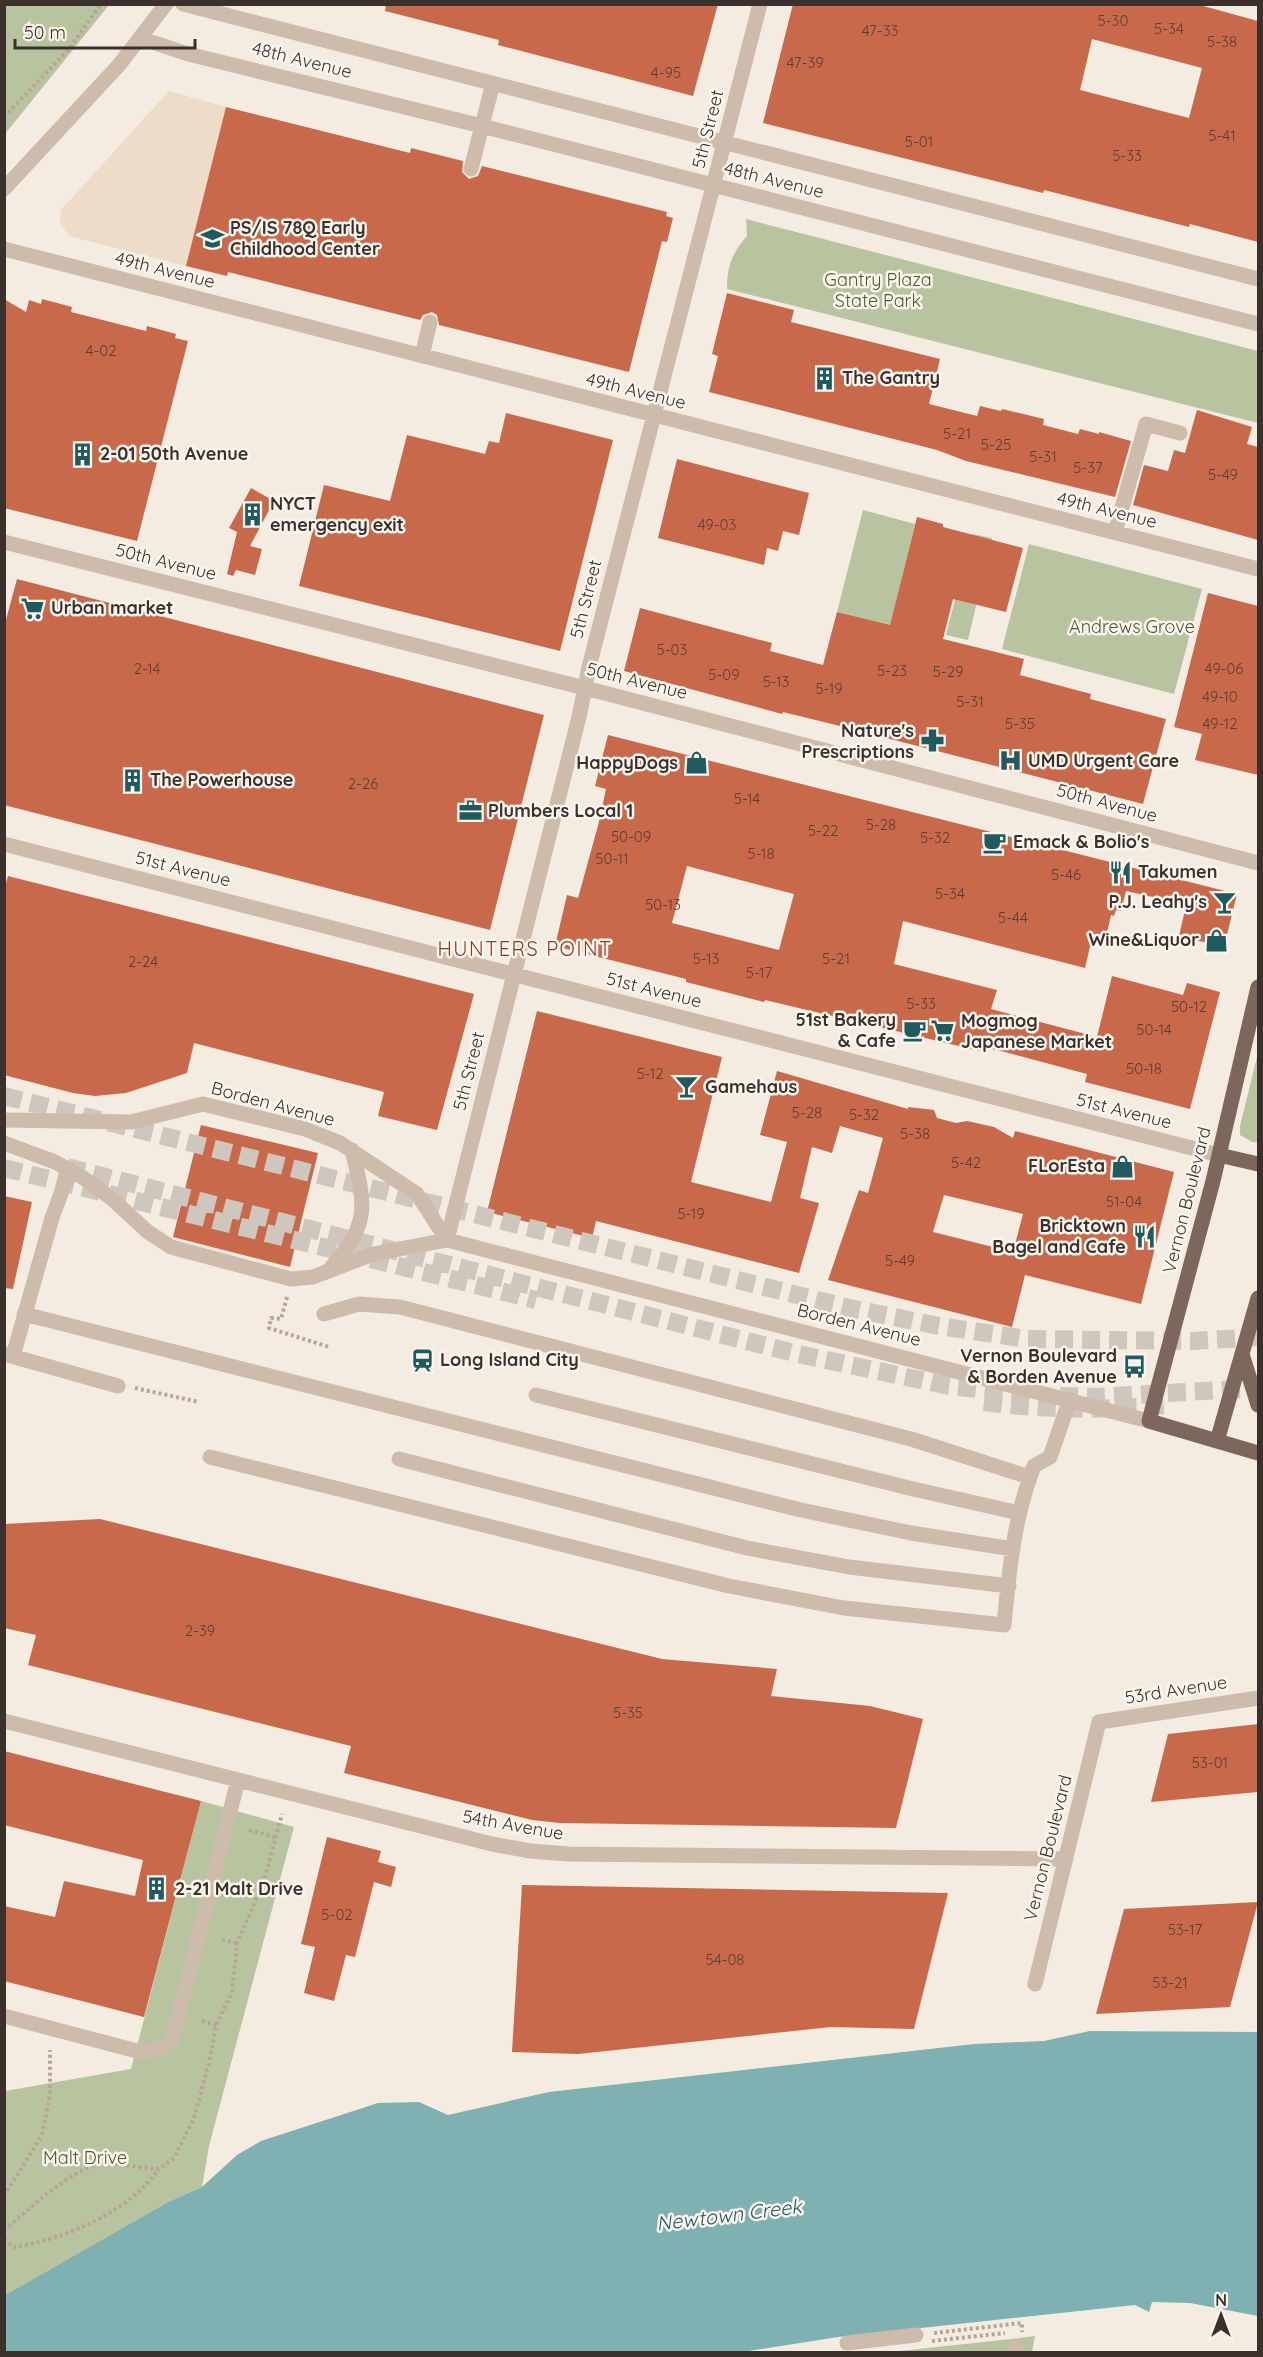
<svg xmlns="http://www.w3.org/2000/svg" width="1263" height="2357" viewBox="0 0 1263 2357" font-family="Quicksand,sans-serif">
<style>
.green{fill:#b8c4a0}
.plaza{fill:#ecdcc8}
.water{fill:#7fb0b2}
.building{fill:#c8694b;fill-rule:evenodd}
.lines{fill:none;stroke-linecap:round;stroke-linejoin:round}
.highway-tunnel{stroke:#cfc6bd;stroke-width:18;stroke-dasharray:18 9;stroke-linecap:butt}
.path{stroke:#b9a596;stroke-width:4;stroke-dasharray:3 3;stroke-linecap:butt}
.minor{stroke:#cdbbac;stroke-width:15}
.major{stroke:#7d675c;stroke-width:15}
.labels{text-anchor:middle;stroke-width:5;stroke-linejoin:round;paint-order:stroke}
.number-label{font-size:15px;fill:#5e3e33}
.street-label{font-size:18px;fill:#3b302b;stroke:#fbf5ee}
.poi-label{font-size:18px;font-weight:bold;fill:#3b302b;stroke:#fbf5ee;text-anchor:start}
.park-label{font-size:18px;fill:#4a5a2e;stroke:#fbf5ee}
.neighbourhood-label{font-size:20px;letter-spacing:1.5px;fill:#8c3b22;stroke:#fbf5ee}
.water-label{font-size:20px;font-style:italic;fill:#1f5a5e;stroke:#fbf5ee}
</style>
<rect width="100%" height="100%" fill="#f4ebe1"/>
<!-- green -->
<path class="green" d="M 5,4 L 109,5 L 5,134 L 4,5 Z
M 746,219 L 1258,351 L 1258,423 L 727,289 C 727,266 732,253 747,236 Z
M 863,510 L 915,524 L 890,626 L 837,612 Z
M 972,534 L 992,538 L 968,640 L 946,635 Z
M 1029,544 L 1202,589 L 1174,694 L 1002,649 Z
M 1258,1053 L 1258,1142 L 1252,1142 L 1240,1135 L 1240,1126 Z
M 201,1801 L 294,1827 L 209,2146 L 202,2187 L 168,2202 L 5,2296 L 5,2091 L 131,2069 Z
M 1035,2336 L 1032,2352 L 900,2351 L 1020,2338 Z"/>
<!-- plaza -->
<path class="plaza" d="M 169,91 L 226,107 L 186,266 L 69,236 L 60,223 L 61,210 Z"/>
<!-- water -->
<path class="water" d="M 1090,2031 L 1258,2032 L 1258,2316 L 1190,2303 L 1152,2302 L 1149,2312 L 1135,2305 L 838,2337 L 742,2352 L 5,2352 L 4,2296 L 168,2202 L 202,2187 L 237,2155 L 261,2141 L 378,2103 L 419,2102 L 448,2115 L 549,2092 L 974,2044 L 1044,2041 Z"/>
<!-- building -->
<path class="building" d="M 386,4 L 718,4 L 693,96 L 498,45 L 499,40 L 385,11 Z
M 793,4 L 1196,4 L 1258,21 L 1258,242 L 1190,224 L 1189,227 L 1044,190 L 1043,193 L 763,123 ZM 1092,39 L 1202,68 L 1189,118 L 1080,90 Z
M 226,107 L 410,153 L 411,148 L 463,161 L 462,172 L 469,179 L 478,176 L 482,166 L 667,212 L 666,216 L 673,218 L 667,242 L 662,241 L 629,372 L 439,325 L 437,315 L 432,312 L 423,315 L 420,320 L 228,272 L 227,276 L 186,266 Z
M 727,293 L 794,310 L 791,322 L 940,359 L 929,404 L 977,416 L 980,406 L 1001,411 L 1002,409 L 1044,419 L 1043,425 L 1078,434 L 1080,429 L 1099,434 L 1099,432 L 1131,441 L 1115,497 L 966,461 L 937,450 L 709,392 L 718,356 L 712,354 Z
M 4,299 L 26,312 L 29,300 L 41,304 L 42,299 L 72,307 L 71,312 L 146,331 L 147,326 L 176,334 L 175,338 L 188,341 L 137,541 L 4,508 Z
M 1197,410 L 1252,427 L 1247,444 L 1258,447 L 1258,540 L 1133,505 L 1144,465 L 1168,471 L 1174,450 L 1185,453 Z
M 506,413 L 613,440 L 560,651 L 299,586 L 324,485 L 390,501 L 407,435 L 485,454 L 489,441 L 499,443 Z
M 677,459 L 809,493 L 799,535 L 783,531 L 778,551 L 767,548 L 764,565 L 658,538 Z
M 251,488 L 274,501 L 250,546 L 262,549 L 255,575 L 236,570 L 233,576 L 227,574 L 237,532 L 229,528 Z
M 917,517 L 943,524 L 943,527 L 1023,548 L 1006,612 L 953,599 L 943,639 L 1024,659 L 1020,675 L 1091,694 L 1090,699 L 1166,719 L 1143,804 L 836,725 L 783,712 L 782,714 L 624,671 L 640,608 L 772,643 L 770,651 L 823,665 L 837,612 L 890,625 Z
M 17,579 L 544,715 L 490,930 L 4,805 L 4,627 Z
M 1208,593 L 1258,606 L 1258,775 L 1195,760 L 1202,734 L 1174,727 Z
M 608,735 L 1237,894 L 1224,947 L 1179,936 L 1185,910 L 1179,908 L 1180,903 L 1126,891 L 1121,911 L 1116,910 L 1114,916 L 1111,915 L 1106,937 L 1093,934 L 1085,968 L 903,921 L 894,964 L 997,990 L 991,1009 L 1097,1037 L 1112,976 L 1183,995 L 1187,983 L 1220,992 L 1190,1109 L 1085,1082 L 1087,1074 L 1001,1051 L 982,1047 L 980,1051 L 765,1000 L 764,1002 L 686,982 L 686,979 L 555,946 L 567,895 L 578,898 L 599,822 L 606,789 L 595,786 ZM 687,866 L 794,894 L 779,950 L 672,923 Z
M 8,876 L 474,994 L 437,1130 L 378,1116 L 384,1092 L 194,1043 L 187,1073 L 126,1093 L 95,1096 L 73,1093 L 4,1075 L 4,890 Z
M 537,1011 L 722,1057 L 691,1182 L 771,1202 L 787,1142 L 760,1135 L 777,1071 L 908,1109 L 908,1107 L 934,1110 L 937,1118 L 956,1123 L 967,1121 L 994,1127 L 1013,1138 L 1015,1131 L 1174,1172 L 1141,1304 L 1025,1275 L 1012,1327 L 828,1280 L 859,1190 L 868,1193 L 883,1138 L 840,1126 L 832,1153 L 812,1147 L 800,1198 L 819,1203 L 799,1273 L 596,1221 L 592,1238 L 487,1212 ZM 944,1195 L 1023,1214 L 1013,1252 L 933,1232 Z
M 201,1125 L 318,1153 L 290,1267 L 173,1237 Z
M 4,1196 L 32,1202 L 13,1289 L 4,1288 Z
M 100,1519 L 662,1659 L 777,1669 L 771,1696 L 870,1706 L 923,1719 L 896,1828 L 560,1823 L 532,1820 L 344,1773 L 351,1746 L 28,1665 L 36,1635 L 4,1628 L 4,1524 Z
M 1258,1724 L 1258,1792 L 1151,1802 L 1168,1734 Z
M 4,1751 L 201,1801 L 144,2017 L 4,1981 L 4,1906 L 55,1917 L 64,1881 L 135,1896 L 143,1860 L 4,1825 Z
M 327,1837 L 381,1851 L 378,1862 L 396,1867 L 391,1887 L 374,1882 L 355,1957 L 346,1955 L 334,2001 L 304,1993 L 315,1947 L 301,1944 Z
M 522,1885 L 948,1893 L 914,2029 L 831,2027 L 578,2054 L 512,2052 Z
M 1258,1902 L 1230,2007 L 1096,2014 L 1124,1909 Z"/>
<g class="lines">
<!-- highway-tunnel -->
<path class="highway-tunnel" d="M 4,1096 L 849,1308 L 939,1326 L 1027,1339 L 1193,1341 L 1258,1337
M 67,1167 L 798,1354 L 949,1386 L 1032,1395
M 4,1168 L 536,1300
M 1060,1396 L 1098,1397 L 1258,1388
M 984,1402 C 1046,1410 1106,1410 1168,1405"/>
<!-- path -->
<path class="path" d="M 4,117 L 68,50 L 101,4
M 287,1297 L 281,1319 L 271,1318 L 269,1328 L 329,1347
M 135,1388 L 199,1402
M 249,1830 L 277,1838
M 222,1940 L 237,1943
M 202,2021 L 216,2025
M 4,2196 L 42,2135 L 50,2095 L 50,2050
M 4,2230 C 29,2210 73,2166 104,2164 C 122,2163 141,2168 159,2169 L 174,2158 L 194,2118 L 210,2059 L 216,2025 L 232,1993 L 237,1943 L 264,1881 L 282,1814
M 4,2239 L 14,2247 C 64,2240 130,2211 159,2169
M 934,2333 L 1022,2323 L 1022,2332
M 932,2341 L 1005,2333"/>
<!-- minor -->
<path class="minor" d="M 183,4 L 1258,279
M 140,38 L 188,54 L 482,126 L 1258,324
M 471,169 L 493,83
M 4,189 L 119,65 L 166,4
M 4,249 L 1258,569
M 422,356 L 430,322
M 1115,532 L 1146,424 L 1180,433
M 4,542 L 585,688 L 1258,863
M 4,844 L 1219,1155
M 4,1120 L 131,1122 L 203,1104 L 305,1129 L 340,1143 L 417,1194 L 447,1240
M 4,1143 L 55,1162 L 82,1177 L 111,1198 L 148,1232 L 171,1247 L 291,1279 L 313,1277 L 373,1254 L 447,1240 L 1149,1421
M 447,1240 L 579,717 L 589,667 L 760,4
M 330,1269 C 370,1223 366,1207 352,1150
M 24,1314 L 801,1510 L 911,1533 L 1013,1549
M 324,1314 L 359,1304 L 400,1307 L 911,1439 L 1029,1477
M 4,1354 L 118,1386
M 13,1356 L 52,1218 L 70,1169
M 536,1395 L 909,1488 L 1019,1513
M 210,1457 L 729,1586 L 844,1608 L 1004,1625 C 1009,1571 1014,1517 1034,1466 L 1050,1457 L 1070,1399
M 399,1459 L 747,1548 L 849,1567 L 1009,1586
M 4,1721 L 492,1844 L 530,1851 L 569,1854 L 1066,1859
M 1035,1984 L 1099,1722 L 1258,1698
M 4,2016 L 137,2051 C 152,2052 160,2050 172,2040 L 238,1780
M 847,2343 L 916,2335
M 1015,2352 L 1016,2348"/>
<!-- major -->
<path class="major" d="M 1258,987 L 1213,1181 L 1149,1421 L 1258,1453
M 1219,1155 L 1258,1164
M 1242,1354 L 1258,1405
M 1217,1441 L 1258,1298"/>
</g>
<!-- icons -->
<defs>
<symbol id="school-bare" viewBox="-9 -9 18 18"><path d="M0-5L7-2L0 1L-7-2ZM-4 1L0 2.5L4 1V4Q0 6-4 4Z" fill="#1f5a5e" stroke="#fbf5ee" stroke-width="2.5" paint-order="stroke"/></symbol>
<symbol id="building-bare" viewBox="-9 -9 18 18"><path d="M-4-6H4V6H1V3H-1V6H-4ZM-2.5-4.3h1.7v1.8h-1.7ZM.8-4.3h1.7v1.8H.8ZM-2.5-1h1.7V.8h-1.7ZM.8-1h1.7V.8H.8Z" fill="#1f5a5e" stroke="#fbf5ee" stroke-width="2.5" paint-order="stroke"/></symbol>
<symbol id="supermarket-bare" viewBox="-9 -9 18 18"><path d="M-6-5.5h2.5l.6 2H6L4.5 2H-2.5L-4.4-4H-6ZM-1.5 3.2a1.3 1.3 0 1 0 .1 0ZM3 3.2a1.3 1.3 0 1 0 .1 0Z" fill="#1f5a5e" stroke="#fbf5ee" stroke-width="2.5" paint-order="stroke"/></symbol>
<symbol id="pharmacy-bare" viewBox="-9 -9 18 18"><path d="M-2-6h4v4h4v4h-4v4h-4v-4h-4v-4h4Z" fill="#1f5a5e" stroke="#fbf5ee" stroke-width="2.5" paint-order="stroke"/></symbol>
<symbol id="hospital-bare" viewBox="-9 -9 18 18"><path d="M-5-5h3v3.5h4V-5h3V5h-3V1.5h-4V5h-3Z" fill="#1f5a5e" stroke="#fbf5ee" stroke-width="2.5" paint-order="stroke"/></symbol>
<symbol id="shop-bare" viewBox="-9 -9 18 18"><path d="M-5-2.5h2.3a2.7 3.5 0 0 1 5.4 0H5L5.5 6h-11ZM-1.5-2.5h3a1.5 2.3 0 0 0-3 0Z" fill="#1f5a5e" stroke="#fbf5ee" stroke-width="2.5" paint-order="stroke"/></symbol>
<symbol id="office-bare" viewBox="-9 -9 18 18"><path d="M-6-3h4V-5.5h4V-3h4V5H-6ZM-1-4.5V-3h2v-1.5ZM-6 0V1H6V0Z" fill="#1f5a5e" stroke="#fbf5ee" stroke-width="2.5" paint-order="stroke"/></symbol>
<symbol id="cafe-bare" viewBox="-9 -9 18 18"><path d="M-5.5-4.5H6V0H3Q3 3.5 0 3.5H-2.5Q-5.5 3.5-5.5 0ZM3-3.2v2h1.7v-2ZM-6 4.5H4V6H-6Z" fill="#1f5a5e" stroke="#fbf5ee" stroke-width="2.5" paint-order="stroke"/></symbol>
<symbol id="restaurant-bare" viewBox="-9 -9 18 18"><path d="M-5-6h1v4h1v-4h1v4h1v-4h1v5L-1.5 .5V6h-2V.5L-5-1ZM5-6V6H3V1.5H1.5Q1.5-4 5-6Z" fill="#1f5a5e" stroke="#fbf5ee" stroke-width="2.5" paint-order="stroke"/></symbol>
<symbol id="bar-bare" viewBox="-9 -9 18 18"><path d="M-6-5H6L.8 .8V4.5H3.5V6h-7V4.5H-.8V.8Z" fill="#1f5a5e" stroke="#fbf5ee" stroke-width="2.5" paint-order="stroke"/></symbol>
<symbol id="station-bare" viewBox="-9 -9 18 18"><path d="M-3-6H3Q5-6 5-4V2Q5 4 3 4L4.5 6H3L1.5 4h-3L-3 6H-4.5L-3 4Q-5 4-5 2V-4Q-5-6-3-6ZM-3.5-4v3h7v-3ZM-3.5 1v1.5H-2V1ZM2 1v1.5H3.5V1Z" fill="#1f5a5e" stroke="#fbf5ee" stroke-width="2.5" paint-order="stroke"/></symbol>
<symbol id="bus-bare" viewBox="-9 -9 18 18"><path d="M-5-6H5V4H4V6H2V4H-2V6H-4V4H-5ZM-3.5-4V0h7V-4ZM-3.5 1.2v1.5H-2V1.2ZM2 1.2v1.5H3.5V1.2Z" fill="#1f5a5e" stroke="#fbf5ee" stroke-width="2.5" paint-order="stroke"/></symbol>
</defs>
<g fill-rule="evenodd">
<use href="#school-bare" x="196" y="222" width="33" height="33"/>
<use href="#building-bare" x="808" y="362" width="33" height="33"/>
<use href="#building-bare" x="66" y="438" width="33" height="33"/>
<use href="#building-bare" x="236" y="498" width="33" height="33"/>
<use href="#supermarket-bare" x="16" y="592" width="33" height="33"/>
<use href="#pharmacy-bare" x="916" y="724" width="33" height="33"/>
<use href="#hospital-bare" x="994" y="744" width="33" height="33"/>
<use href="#shop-bare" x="680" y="746" width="33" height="33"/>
<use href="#building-bare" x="116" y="764" width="33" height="33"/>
<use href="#office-bare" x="454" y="794" width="33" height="33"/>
<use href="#cafe-bare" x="978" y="826" width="33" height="33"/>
<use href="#restaurant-bare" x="1104" y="856" width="33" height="33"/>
<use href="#bar-bare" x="1208" y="886" width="33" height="33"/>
<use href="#shop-bare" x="1200" y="924" width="33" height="33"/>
<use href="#cafe-bare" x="898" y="1014" width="33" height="33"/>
<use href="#supermarket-bare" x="926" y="1014" width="33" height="33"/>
<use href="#bar-bare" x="670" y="1070" width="33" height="33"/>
<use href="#shop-bare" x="1106" y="1150" width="33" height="33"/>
<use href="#restaurant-bare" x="1128" y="1220" width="33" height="33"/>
<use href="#station-bare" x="406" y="1344" width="33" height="33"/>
<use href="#bus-bare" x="1118" y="1350" width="33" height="33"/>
<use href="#building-bare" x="140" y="1872" width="33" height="33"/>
</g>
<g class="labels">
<!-- number labels -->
<g class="number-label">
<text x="1113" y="26">5-30</text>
<text x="1169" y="34">5-34</text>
<text x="880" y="36">47-33</text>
<text x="1222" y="47">5-38</text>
<text x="805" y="68">47-39</text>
<text x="666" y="78">4-95</text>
<text x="1222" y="141">5-41</text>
<text x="919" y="147">5-01</text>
<text x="1127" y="161">5-33</text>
<text x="101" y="356">4-02</text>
<text x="957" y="439">5-21</text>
<text x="996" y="450">5-25</text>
<text x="1043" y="462">5-31</text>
<text x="1088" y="473">5-37</text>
<text x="1223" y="480">5-49</text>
<text x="717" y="530">49-03</text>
<text x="672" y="655">5-03</text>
<text x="147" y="674">2-14</text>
<text x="1224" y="674">49-06</text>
<text x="892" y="676">5-23</text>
<text x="948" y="677">5-29</text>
<text x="724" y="680">5-09</text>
<text x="776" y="687">5-13</text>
<text x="829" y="694">5-19</text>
<text x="1220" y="702">49-10</text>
<text x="970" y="707">5-31</text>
<text x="1020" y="729">5-35</text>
<text x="1220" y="729">49-12</text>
<text x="363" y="789">2-26</text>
<text x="747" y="804">5-14</text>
<text x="881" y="830">5-28</text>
<text x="823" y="836">5-22</text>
<text x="631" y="842">50-09</text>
<text x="935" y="843">5-32</text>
<text x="761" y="859">5-18</text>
<text x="612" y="864">50-11</text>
<text x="1066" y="880">5-46</text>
<text x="950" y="899">5-34</text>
<text x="663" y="910">50-13</text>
<text x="1013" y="923">5-44</text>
<text x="706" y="964">5-13</text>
<text x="836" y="964">5-21</text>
<text x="143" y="967">2-24</text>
<text x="759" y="978">5-17</text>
<text x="921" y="1009">5-33</text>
<text x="1189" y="1012">50-12</text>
<text x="1154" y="1035">50-14</text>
<text x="1144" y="1074">50-18</text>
<text x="650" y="1079">5-12</text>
<text x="807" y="1118">5-28</text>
<text x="864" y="1120">5-32</text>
<text x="915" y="1139">5-38</text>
<text x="966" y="1168">5-42</text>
<text x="1124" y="1207">51-04</text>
<text x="691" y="1219">5-19</text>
<text x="900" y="1266">5-49</text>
<text x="200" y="1636">2-39</text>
<text x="628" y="1718">5-35</text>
<text x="1210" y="1768">53-01</text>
<text x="337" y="1920">5-02</text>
<text x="1185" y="1935">53-17</text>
<text x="725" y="1965">54-08</text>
<text x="1170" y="1988">53-21</text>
</g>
<!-- street labels -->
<g class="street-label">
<text transform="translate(302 60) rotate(14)" y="6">48th Avenue</text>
<text transform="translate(708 129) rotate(-76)" y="6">5th Street</text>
<text transform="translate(774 180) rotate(14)" y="6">48th Avenue</text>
<text transform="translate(165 270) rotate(14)" y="6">49th Avenue</text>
<text transform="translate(636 391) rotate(14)" y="6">49th Avenue</text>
<text transform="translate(1107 510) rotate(14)" y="6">49th Avenue</text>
<text transform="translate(166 562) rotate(14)" y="6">50th Avenue</text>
<text transform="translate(586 599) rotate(-76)" y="6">5th Street</text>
<text transform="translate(637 681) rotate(14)" y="6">50th Avenue</text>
<text transform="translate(1107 803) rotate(15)" y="6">50th Avenue</text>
<text transform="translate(183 869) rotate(14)" y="6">51st Avenue</text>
<text transform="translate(654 990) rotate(14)" y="6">51st Avenue</text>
<text transform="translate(469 1071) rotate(-76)" y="6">5th Street</text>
<text transform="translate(273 1104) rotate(15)" y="6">Borden Avenue</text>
<text transform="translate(1124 1111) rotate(14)" y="6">51st Avenue</text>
<text transform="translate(1187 1200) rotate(-76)" y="6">Vernon Boulevard</text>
<text transform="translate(859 1325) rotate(14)" y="6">Borden Avenue</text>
<text transform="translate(1176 1690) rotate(-9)" y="6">53rd Avenue</text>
<text transform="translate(513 1825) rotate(10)" y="6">54th Avenue</text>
<text transform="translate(1048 1848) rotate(-76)" y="6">Vernon Boulevard</text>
</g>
<!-- poi labels -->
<g class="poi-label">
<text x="230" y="234">PS/IS 78Q Early<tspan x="230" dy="21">Childhood Center</tspan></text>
<text x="842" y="384">The Gantry</text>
<text x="100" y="460">2-01 50th Avenue</text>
<text x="270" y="510">NYCT<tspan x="270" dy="21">emergency exit</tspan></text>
<text x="51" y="614">Urban market</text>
<text x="914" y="737" text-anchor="end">Nature's<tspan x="914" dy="21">Prescriptions</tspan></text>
<text x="1028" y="767">UMD Urgent Care</text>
<text x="678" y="769" text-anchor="end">HappyDogs</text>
<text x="150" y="786">The Powerhouse</text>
<text x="488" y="817">Plumbers Local 1</text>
<text x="1013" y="848">Emack &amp; Bolio's</text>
<text x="1138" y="878">Takumen</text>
<text x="1207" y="908" text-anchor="end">P.J. Leahy's</text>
<text x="1199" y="946" text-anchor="end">Wine&amp;Liquor</text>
<text x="896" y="1026" text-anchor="end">51st Bakery<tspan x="896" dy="21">&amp; Cafe</tspan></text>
<text x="961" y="1027">Mogmog<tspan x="961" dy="21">Japanese Market</tspan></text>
<text x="705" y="1093">Gamehaus</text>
<text x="1105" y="1172" text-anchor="end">FLorEsta</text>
<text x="1126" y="1232" text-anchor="end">Bricktown<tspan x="1126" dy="21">Bagel and Cafe</tspan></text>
<text x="1117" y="1362" text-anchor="end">Vernon Boulevard<tspan x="1117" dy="21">&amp; Borden Avenue</tspan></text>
<text x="440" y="1366">Long Island City</text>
<text x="175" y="1895">2-21 Malt Drive</text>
</g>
<!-- park labels -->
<g class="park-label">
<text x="878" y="286">Gantry Plaza<tspan x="878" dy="21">State Park</tspan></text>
<text x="1132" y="633">Andrews Grove</text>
<text x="85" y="2164">Malt Drive</text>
</g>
<!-- neighbourhood labels -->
<g class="neighbourhood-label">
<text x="525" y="956">HUNTERS POINT</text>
</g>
<!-- water labels -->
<g class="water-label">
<text transform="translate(729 2215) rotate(-7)" y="7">Newtown Creek</text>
</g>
</g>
<!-- border -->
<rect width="1263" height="2357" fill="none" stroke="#3b302b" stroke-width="12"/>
<!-- north arrow -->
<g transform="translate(1221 2315)" stroke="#fbf5ee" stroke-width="4.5" paint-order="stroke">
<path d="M0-4.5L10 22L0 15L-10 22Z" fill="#3b302b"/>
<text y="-9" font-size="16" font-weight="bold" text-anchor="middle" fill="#3b302b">N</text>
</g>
<!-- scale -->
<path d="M15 39v9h180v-9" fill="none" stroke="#3b302b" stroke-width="3"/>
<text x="24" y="39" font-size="18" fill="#3b302b" stroke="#fbf5ee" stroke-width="4.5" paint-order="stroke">50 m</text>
</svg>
